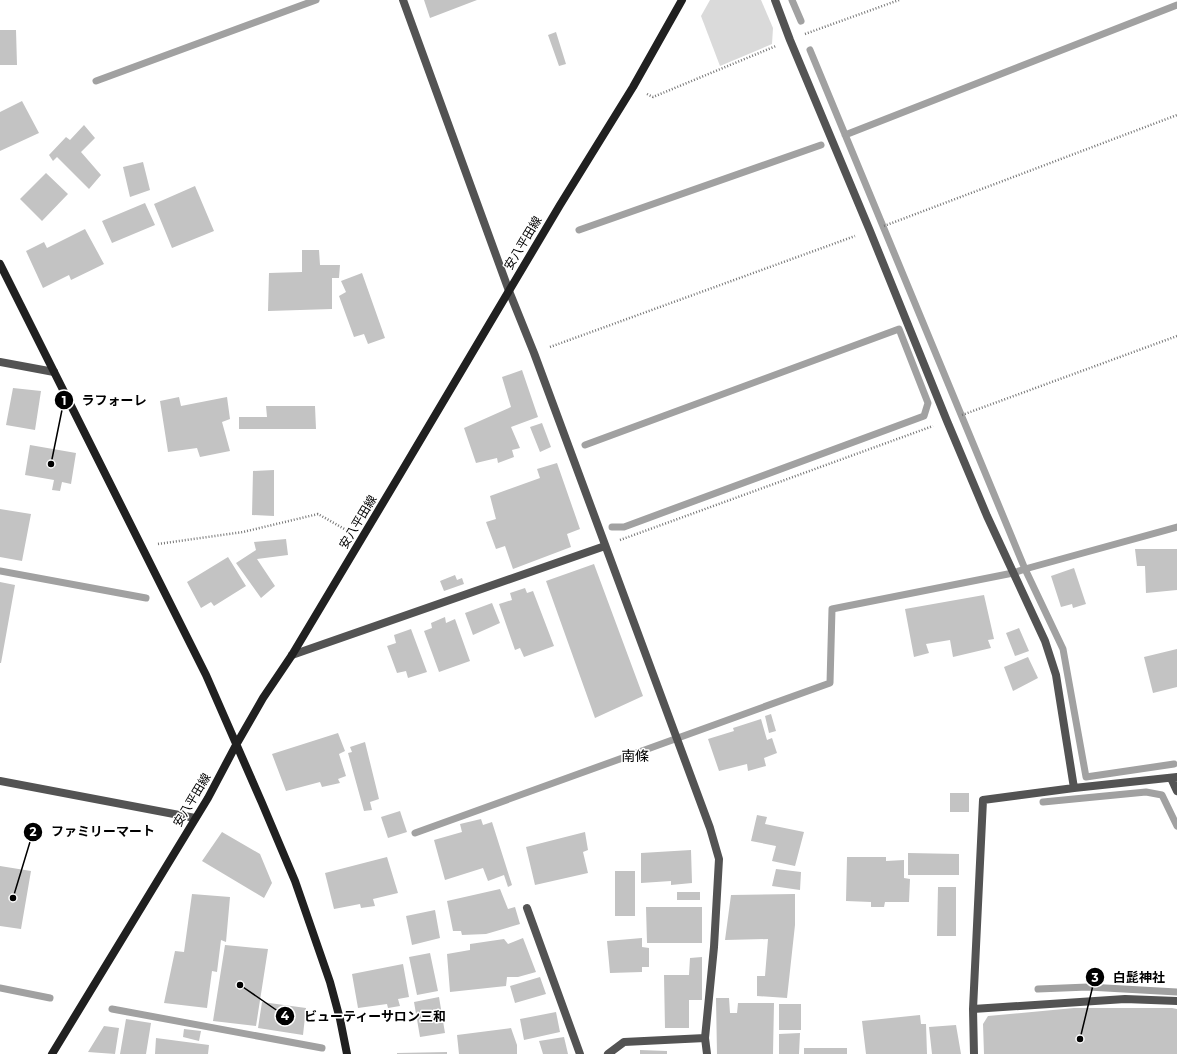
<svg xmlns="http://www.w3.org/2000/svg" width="1177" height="1054" viewBox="0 0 1177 1054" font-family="Montserrat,'Noto Sans JP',sans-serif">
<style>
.green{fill:#dadada}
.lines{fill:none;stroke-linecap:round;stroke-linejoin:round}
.stream{stroke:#a1a1a1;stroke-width:7}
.building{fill:#c3c3c3}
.path{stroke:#757575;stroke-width:2.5;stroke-dasharray:1 2;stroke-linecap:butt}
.street{stroke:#535353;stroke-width:8}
.secondary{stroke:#202020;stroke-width:8}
.labels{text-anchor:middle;stroke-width:3;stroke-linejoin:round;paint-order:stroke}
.street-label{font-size:12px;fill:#000;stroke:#fff}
.quarter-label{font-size:14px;fill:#000;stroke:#fff}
.leader{fill:none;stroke:#000;stroke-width:1.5}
.callout-dot{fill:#000;stroke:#fff;stroke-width:1.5}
.mark-label{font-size:12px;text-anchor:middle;font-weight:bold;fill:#fff}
.callout-label{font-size:13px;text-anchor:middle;font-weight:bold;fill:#000;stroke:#fff;stroke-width:3;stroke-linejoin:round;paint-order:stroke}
</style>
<rect width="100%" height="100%" fill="#fff"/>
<!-- green -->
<path class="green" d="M 710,0 L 761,0 L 773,28 L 772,44 L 720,66 L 701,16 Z"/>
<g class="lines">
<!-- stream -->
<path class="stream" d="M 792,0 L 801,21
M 96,81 L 316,0
M 845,135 L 1177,5
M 579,230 L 821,145
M 585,445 L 899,329 L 928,403 L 924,416 L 624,527 L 612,527
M 0,571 L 146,598
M 1174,764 L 1086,777 L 1063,649 L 1025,569 L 1177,527
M 1043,802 L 1146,792 L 1162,795 L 1177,826
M 415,833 L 830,683 L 832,609 L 1013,573 L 1025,569 L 810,50
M 0,988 L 50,998
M 1038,989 L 1088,987 L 1177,992
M 112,1009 L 322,1048"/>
</g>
<!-- building -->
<path class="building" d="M 424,0 L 477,0 L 430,18 Z
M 0,30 L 16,30 L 17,65 L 0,65 Z
M 556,32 L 566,64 L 559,66 L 548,35 Z
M 22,101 L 39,133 L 0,151 L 0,112 Z
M 84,125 L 95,138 L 81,152 L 101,175 L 89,189 L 57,157 L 53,161 L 49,155 L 66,137 L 70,140 Z
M 143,162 L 150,190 L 130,197 L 123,167 Z
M 46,173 L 68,194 L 42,221 L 20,199 Z
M 195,186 L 214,231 L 172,248 L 154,204 Z
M 145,203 L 155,225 L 112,243 L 102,221 Z
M 85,229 L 104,264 L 71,280 L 69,275 L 43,288 L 26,251 L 44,242 L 47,248 Z
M 302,250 L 319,250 L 320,265 L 340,265 L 339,278 L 332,278 L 332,309 L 268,311 L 269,273 L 302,272 Z
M 362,273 L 385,338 L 368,344 L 364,334 L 354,337 L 339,296 L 346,292 L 341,281 Z
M 522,370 L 538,417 L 511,427 L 520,448 L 512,450 L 514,457 L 498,463 L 497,458 L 476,463 L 464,428 L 511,407 L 502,377 Z
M 13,388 L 41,391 L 35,430 L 6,425 Z
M 179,397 L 181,406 L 227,397 L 230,419 L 222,422 L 230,451 L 200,457 L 197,448 L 168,452 L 160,401 Z
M 266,406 L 315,406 L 316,429 L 239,429 L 239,417 L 267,417 Z
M 542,423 L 551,447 L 540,452 L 530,427 Z
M 30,445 L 76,453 L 71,484 L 62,482 L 60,491 L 52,490 L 54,480 L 25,475 Z
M 557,463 L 580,529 L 567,534 L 571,547 L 513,569 L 505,546 L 496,549 L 486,522 L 496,519 L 490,496 L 540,478 L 537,469 Z
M 274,470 L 274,516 L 252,515 L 253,471 Z
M 0,509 L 31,514 L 22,561 L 0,557 Z
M 286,539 L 288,555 L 257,559 L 275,586 L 261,598 L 236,563 L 256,550 L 254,542 Z
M 1135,549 L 1177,549 L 1177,590 L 1146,593 L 1145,566 L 1137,566 Z
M 228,557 L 246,586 L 214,606 L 211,602 L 201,608 L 187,582 Z
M 594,564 L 643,696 L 595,718 L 546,581 Z
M 1074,568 L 1086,604 L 1073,608 L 1072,604 L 1061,607 L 1051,576 Z
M 455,575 L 457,580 L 462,578 L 464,584 L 444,591 L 440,581 Z
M 0,582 L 15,585 L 1,663 L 0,663 Z
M 525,588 L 527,593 L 533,591 L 554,646 L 524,657 L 520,648 L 515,650 L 499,604 L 512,600 L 510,593 Z
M 984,595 L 994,639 L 988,640 L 991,648 L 953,657 L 950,640 L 926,644 L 929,653 L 914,657 L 905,609 Z
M 492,603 L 500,623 L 473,635 L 465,613 Z
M 445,617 L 446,623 L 455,619 L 470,661 L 439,672 L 424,631 L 432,628 L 431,623 Z
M 1019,628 L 1029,651 L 1015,656 L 1006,633 Z
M 411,629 L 427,672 L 408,678 L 406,671 L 397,673 L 387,646 L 396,643 L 394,635 Z
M 1177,649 L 1177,687 L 1153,693 L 1144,657 Z
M 1028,657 L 1038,678 L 1013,691 L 1004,667 Z
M 771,714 L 776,731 L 769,733 L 765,716 Z
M 761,719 L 767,740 L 772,738 L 777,753 L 764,758 L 766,766 L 748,771 L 747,764 L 719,771 L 708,739 L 734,731 L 733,728 Z
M 338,733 L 345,751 L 339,754 L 346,776 L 338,779 L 340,783 L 322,787 L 320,782 L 286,791 L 272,754 Z
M 365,742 L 379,799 L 370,802 L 372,810 L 364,811 L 348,753 L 352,752 L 350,747 Z
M 950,793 L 969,793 L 969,812 L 950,812 Z
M 400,811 L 407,832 L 388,838 L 381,817 Z
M 757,815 L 767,817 L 765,824 L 804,832 L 795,866 L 772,861 L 776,846 L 751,841 Z
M 481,819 L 483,825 L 492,822 L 512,885 L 508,887 L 504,875 L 488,881 L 483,868 L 445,880 L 434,840 L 462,832 L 460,824 Z
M 222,832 L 260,854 L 272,883 L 264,898 L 202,861 Z
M 585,832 L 588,850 L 583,852 L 588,873 L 535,885 L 526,847 Z
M 691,850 L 692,883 L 671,885 L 671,881 L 641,883 L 641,853 Z
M 908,853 L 959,854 L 959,875 L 908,875 Z
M 387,857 L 398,893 L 373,899 L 375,906 L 361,908 L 360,904 L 334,909 L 325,873 Z
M 847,857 L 886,857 L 886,861 L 904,860 L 904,878 L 910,879 L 909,902 L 885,902 L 884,907 L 871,907 L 871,902 L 846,901 Z
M 0,866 L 31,871 L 21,929 L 0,926 Z
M 776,869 L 801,872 L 800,890 L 772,886 Z
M 615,871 L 635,871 L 635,916 L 615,916 Z
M 938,887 L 956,887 L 956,936 L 937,936 Z
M 500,889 L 508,909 L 515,907 L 520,924 L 486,934 L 462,935 L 461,931 L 453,931 L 447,901 Z
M 677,892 L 700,892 L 700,900 L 677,900 Z
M 192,894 L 230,897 L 226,942 L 221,940 L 217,972 L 212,971 L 207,1008 L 164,1003 L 175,951 L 184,952 Z
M 795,894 L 795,925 L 787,998 L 757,996 L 757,976 L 765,976 L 768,939 L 725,940 L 731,895 Z
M 646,907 L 702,907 L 702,943 L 647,943 Z
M 435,910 L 440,938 L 412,945 L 406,916 Z
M 523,938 L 536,972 L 518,977 L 507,977 L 506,986 L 450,992 L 447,954 L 470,950 L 470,944 L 504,939 L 508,944 Z
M 642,938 L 642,947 L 649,948 L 649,967 L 642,967 L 642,972 L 610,973 L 607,941 Z
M 225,945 L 268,949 L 256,1026 L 213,1021 Z
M 430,953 L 438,991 L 417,995 L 409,957 Z
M 702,957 L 702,1000 L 689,1000 L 689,1028 L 665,1028 L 664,975 L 689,975 L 690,958 Z
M 403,964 L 409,997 L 398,999 L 400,1006 L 388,1008 L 387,1004 L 358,1008 L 352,974 Z
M 540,977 L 546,994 L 515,1003 L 510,986 Z
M 439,997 L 445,1033 L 420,1037 L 414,1002 Z
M 716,998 L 729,998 L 730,1013 L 737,1013 L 738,1003 L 774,1003 L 773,1054 L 717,1054 Z
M 262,1002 L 306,1008 L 303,1035 L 258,1028 Z
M 779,1004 L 801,1004 L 801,1030 L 779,1030 Z
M 1074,1008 L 1172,1008 L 1177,1009 L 1177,1054 L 984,1054 L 983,1024 L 988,1016 Z
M 556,1012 L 560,1032 L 524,1040 L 520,1019 Z
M 920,1015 L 921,1024 L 926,1024 L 927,1054 L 866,1054 L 862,1021 Z
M 126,1019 L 151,1023 L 146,1054 L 120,1054 Z
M 956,1025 L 961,1054 L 932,1054 L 929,1027 Z
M 104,1026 L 119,1028 L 115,1054 L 88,1052 Z
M 511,1028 L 517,1045 L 517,1054 L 459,1054 L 457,1035 Z
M 184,1029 L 201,1031 L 199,1041 L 183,1037 Z
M 800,1033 L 799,1054 L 779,1054 L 779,1034 Z
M 564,1037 L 568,1054 L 543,1054 L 539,1041 Z
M 156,1038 L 209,1045 L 208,1054 L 155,1054 Z
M 804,1048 L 847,1048 L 847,1054 L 804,1054 Z
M 640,1050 L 667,1051 L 667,1054 L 640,1054 Z
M 447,1052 L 447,1054 L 397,1054 L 397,1053 Z"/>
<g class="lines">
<!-- path -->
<path class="path" d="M 805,34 L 899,0
M 647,94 L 653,97 L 776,46
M 884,226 L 1177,115
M 550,347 L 855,236
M 962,415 L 1177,336
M 620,540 L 933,426
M 158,544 L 243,532 L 318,514 L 348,531"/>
<!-- street -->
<path class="street" d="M 403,0 L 509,291 L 534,353 L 710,828 L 719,859 L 714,947 L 705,1038 L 707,1054
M 775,0 L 790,40 L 870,231 L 947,421 L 987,516 L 1045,641 L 1056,675 L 1074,788
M 0,362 L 54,372
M 292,655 L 605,546
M 1171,778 L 1177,791
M 0,781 L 195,818
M 527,908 L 580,1054
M 973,1009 L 1125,999 L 1177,1001
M 608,1054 L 624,1042 L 705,1038
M 974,1054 L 973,1009 L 983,800 L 1074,788 L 1177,777"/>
<!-- secondary -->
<path class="secondary" d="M 0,264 L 206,675 L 262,803 L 295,881 L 330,982 L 340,1019 L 347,1054
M 52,1054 L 208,798 L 236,745 L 263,698 L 292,655 L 399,476 L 560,205 L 633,87 L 682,0"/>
</g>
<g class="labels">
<!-- street labels -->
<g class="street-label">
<text transform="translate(523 243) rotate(-59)" y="4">安八平田線</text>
<text transform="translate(358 522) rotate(-59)" y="4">安八平田線</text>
<text transform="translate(192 800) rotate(-59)" y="4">安八平田線</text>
</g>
<!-- quarter labels -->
<g class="quarter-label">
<text x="635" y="761">南條</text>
</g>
</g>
<!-- callouts -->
<path class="leader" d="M51 464L64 400M13 898L33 832M1080 1039L1095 977M240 985L285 1016"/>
<g class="callout-dot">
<circle cx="51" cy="464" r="4"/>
<circle cx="13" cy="898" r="4"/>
<circle cx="1080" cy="1039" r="4"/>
<circle cx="240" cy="985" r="4"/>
<circle cx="64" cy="400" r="10"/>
<circle cx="33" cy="832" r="10"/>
<circle cx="1095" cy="977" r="10"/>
<circle cx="285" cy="1016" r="10"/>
</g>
<g class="mark-label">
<text x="64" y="405">1</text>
<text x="33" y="836">2</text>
<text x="1095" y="982">3</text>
<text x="285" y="1020">4</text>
</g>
<g class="callout-label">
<text x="114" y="405">ラフォーレ</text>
<text x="103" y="836">ファミリーマート</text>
<text x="1139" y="982">白髭神社</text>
<text x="375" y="1021">ビューティーサロン三和</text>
</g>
</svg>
